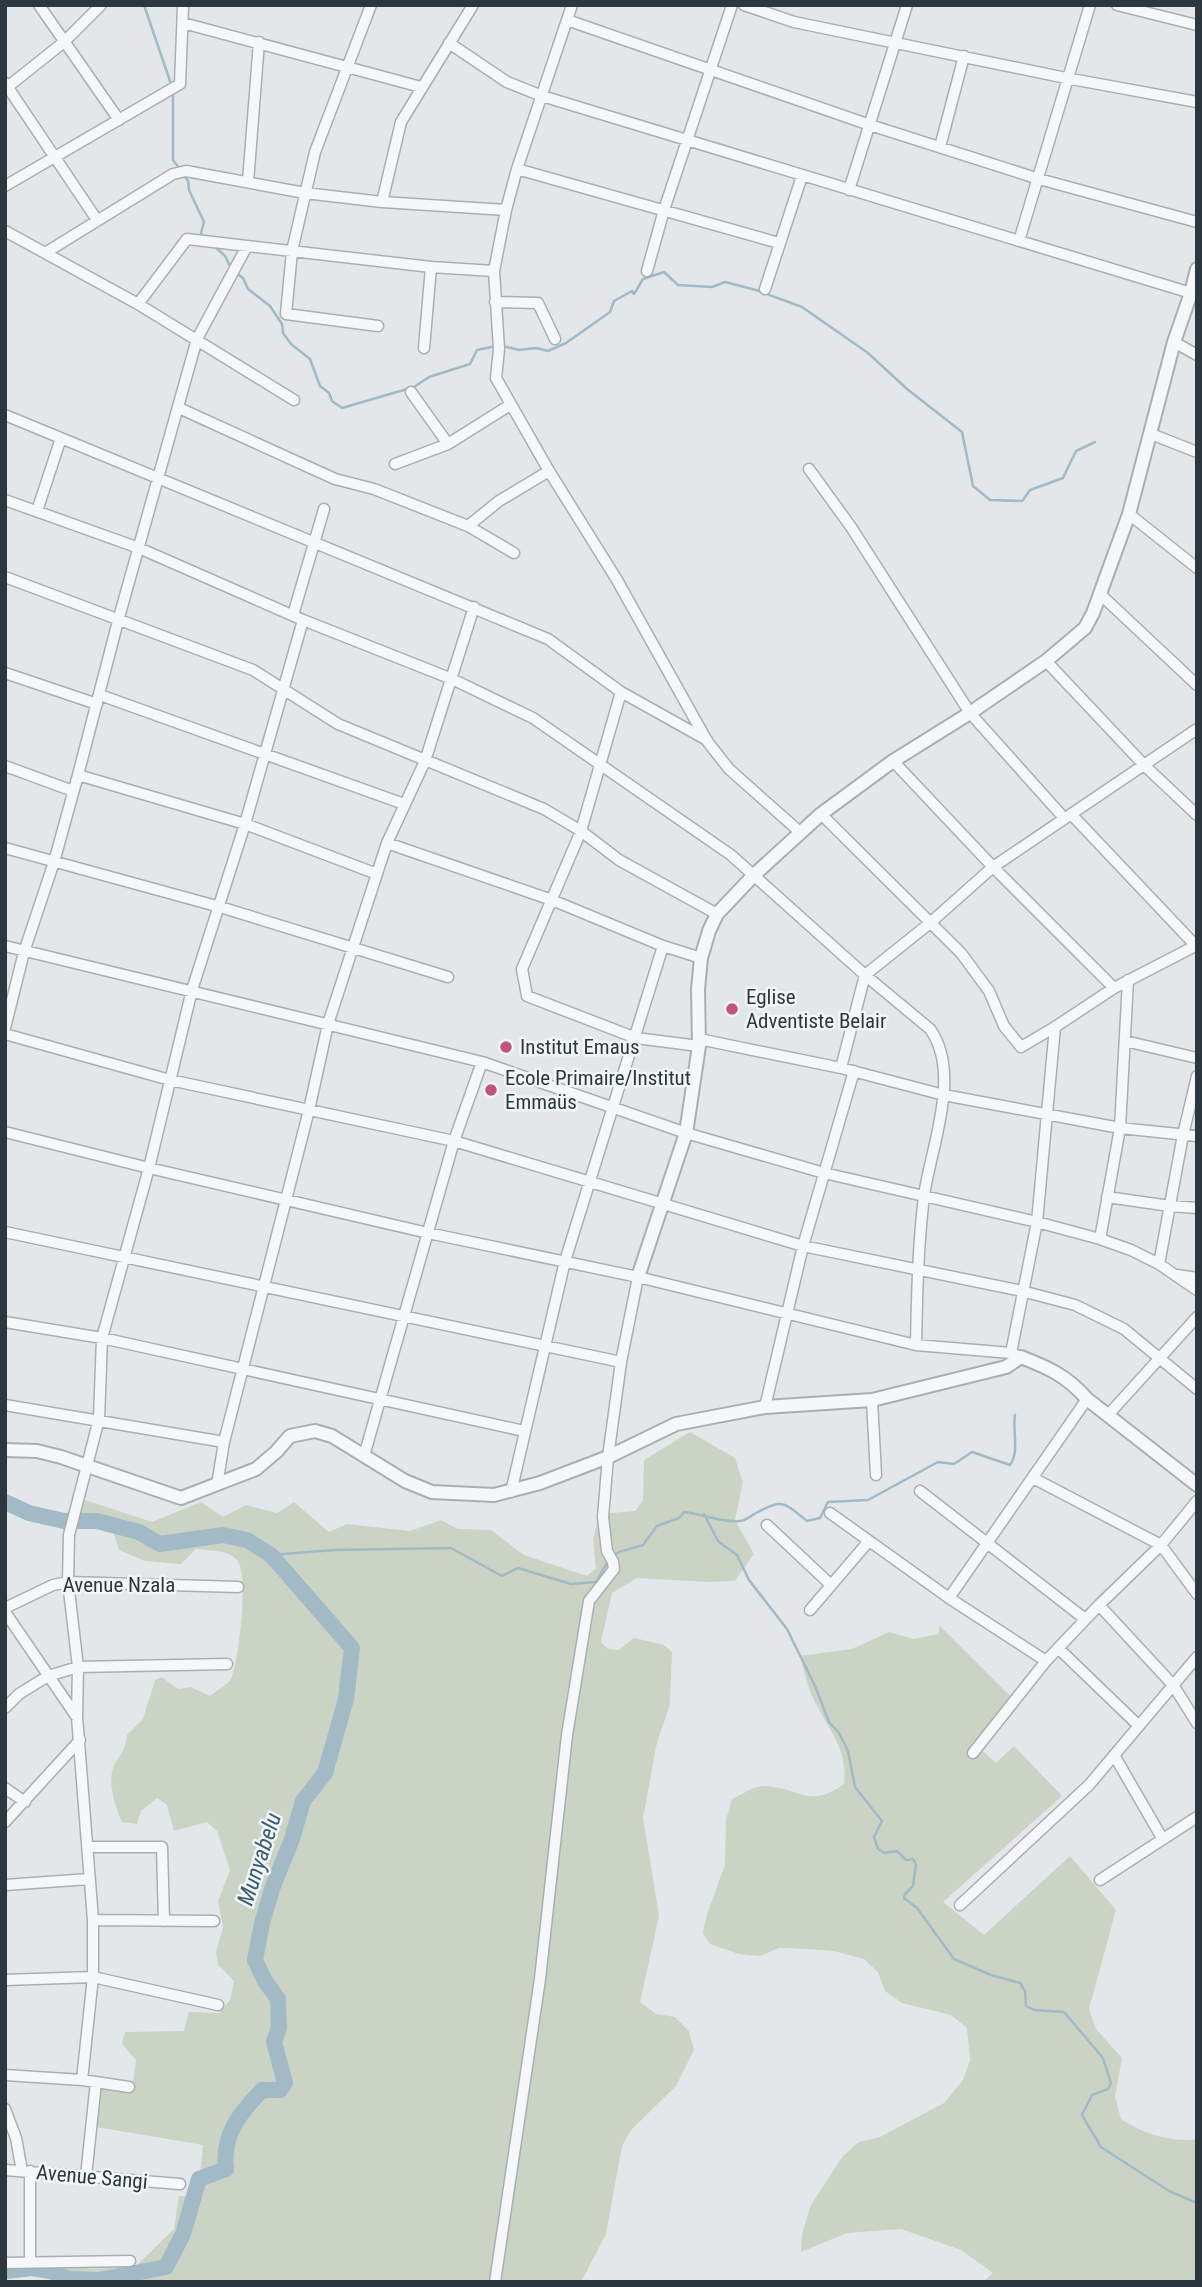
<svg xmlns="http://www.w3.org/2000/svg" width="1202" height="2287" viewBox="0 0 1202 2287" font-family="'Roboto Condensed',sans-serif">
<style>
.green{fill:#cbd3c5}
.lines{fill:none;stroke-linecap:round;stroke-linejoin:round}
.stream{stroke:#a1bac6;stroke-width:2.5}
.river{stroke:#a1bac6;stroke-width:16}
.minor-casing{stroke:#a8afb3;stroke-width:13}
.tertiary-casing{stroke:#a8afb3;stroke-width:16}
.minor{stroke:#f5f7f8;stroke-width:10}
.tertiary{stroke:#f5f7f8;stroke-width:12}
.poi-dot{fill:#c2547b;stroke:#f2f5f7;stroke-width:2.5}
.labels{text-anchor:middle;stroke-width:5;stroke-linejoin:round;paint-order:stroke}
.poi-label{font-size:21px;fill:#2c3740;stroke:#f2f5f7;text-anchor:start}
.street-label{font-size:21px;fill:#2c3740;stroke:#f2f5f7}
.water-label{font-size:23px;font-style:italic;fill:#3a5d70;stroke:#f2f5f7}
</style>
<rect width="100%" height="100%" fill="#e3e7e9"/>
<!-- green -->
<path class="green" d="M 690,1432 L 735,1458 L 743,1482 L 735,1520 L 754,1554 L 735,1581 L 708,1582 L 637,1578 L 612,1593 L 601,1642 L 608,1649 L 619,1650 L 634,1638 L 664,1645 L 672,1652 L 670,1705 L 657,1742 L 643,1818 L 659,1916 L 640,2002 L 656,2014 L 675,2017 L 689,2031 L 694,2050 L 676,2086 L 631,2130 L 622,2146 L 606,2234 L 581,2282 L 50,2282 L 67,2258 L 89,2269 L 136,2266 L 174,2229 L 179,2196 L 198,2196 L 203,2145 L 96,2127 L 101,2089 L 132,2091 L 136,2060 L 122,2044 L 125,2032 L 184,2031 L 189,2012 L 219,2013 L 230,2000 L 234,1981 L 218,1965 L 216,1952 L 223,1927 L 218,1901 L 230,1870 L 217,1831 L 207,1822 L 174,1831 L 167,1805 L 157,1798 L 141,1811 L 137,1824 L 122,1822 C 116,1807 109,1789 112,1772 C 115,1758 126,1753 127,1735 L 143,1719 L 155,1680 L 162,1677 L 178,1689 L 191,1687 L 210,1696 C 216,1691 227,1685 231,1679 C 239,1661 249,1573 237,1560 C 227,1549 209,1551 196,1549 L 181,1564 L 145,1561 L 119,1550 L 113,1531 L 91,1524 L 79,1512 L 85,1500 L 152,1522 L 201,1502 L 223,1517 L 246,1505 L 277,1513 L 294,1502 L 329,1532 L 347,1524 L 410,1531 L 441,1520 L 458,1529 L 491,1530 L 524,1555 L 587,1576 L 596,1568 L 593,1540 L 599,1514 L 635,1511 L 643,1500 L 644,1460 Z
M 939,1625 L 1010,1696 L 975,1744 L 996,1763 L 1014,1746 L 1062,1796 L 943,1902 L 984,1935 L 1070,1856 L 1116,1910 L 1089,2009 L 1096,2029 L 1122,2058 L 1115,2096 L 1121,2119 C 1142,2133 1171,2143 1197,2139 L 1197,2282 L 983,2282 L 993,2273 L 961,2250 L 901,2229 L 847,2233 L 801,2252 L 802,2234 L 811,2205 L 843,2156 L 859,2142 L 880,2137 L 944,2103 L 963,2080 L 970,2060 L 967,2028 L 951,2015 L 902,2003 L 885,1991 L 878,1972 L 864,1959 L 834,1951 L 790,1948 L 779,1948 L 760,1956 L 739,1954 L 710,1944 L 703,1933 L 707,1914 L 725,1865 L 726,1820 L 732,1799 C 741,1795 754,1786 763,1786 C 801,1787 807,1810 844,1784 C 848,1748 828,1729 813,1698 C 807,1685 804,1670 800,1656 L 852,1649 L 889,1632 L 913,1639 L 939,1634 Z"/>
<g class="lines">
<!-- stream -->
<path class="stream" d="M 144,5 L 171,84
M 173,91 L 173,160 L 180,169
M 183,174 L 188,181 L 189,190 L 204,222 L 201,233 L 204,239
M 214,246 L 225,256 L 231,268
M 236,273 L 243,278 L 248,289 L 270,306 L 282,324 L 283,333 L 291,344 L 310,359 L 320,386 L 329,393 L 332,401 L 342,408 L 414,387 L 429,377 L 470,364 L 477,350 L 496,346
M 503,346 L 519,350 L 536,348 L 548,351 L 566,343 L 610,312 L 614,301 L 632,291 L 634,294 L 643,279 L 664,272 L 678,285 L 712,287 L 725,282 L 756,290 L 802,307 L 868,353 L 907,389 L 962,432 L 973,486 L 990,500 L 1022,501 L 1030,490 L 1063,478 L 1076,451 L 1095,442
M 704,1514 L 718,1541 L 737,1555 L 749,1580 L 787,1629 L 815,1686 L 829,1722 L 839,1733 L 848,1751 L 855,1787 L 882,1821 L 874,1837 L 878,1849 L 885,1853 L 897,1851 L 906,1860 L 913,1859 L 916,1864 L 913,1886 L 905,1894 L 904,1898 L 917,1908 L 954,1959 L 991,1975 L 1020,1983 L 1025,1991 L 1026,2006 L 1034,2010 L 1064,2012 L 1103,2058 L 1111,2083 L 1108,2089 L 1092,2095 L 1082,2115 L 1101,2147 L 1169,2191 L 1197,2203
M 271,1555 L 334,1550 L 451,1548 L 502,1576 L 518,1568 L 571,1584 L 596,1582 L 608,1561
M 613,1556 L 619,1552 L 643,1545 L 657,1526 L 679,1518 L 684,1512 C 703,1514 721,1523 739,1521 C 745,1521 750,1517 754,1514 C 783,1498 783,1502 807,1521 L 820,1518 L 828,1502 L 868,1500 L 938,1462 L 954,1464 L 972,1452 L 1010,1465 C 1020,1452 1012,1430 1015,1415"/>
<!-- river -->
<path class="river" d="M 5,1502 L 29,1513 L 64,1521 L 97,1521 L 139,1532 L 160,1544 L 223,1535 L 247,1540 L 271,1555 L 352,1648 L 346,1699 L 325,1773 L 303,1801 L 292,1839 L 273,1886 L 262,1923 L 255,1960 L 265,1981 L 278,1999 L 279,2028 L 274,2042 L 285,2083 L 280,2090 L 262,2090 C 239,2114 222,2135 226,2169 L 199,2179 L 183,2234 L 166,2267 L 99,2280 L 69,2279 L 50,2271 L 32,2268 L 5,2271"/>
<defs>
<path id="minor" d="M 39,5 L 119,120
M 371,5 L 315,152 L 292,251 L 286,314 L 378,326
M 572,5 L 517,169 L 506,210 L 494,271 L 499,349 L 496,378 L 549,471 L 617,580 L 707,741 L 729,769 L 801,833
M 744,5 L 794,22 L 1066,78 L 1197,102
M 1117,5 L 1197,25
M 567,20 L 870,125 L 1039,179 L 1197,222
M 183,23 L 421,87
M 449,43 L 507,82 L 542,96 L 1191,293
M 5,83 L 97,220
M 5,89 L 64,42 L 101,5
M 940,147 L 964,56
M 517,169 L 779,243
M 248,182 L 259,42
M 5,186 L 180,84 L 183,7
M 849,190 L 907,5
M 382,202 L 401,122 L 473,5
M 5,231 L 138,304 L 294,400
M 1019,241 L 1090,5
M 45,253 L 173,174 L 186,171 L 305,193 L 382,202 L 506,210
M 647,271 L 664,210 L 732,5
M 765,289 L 802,176
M 495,302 L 538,303 L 555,339
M 138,304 L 187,239 L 431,267 L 494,271
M 1174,342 L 1197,355
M 424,348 L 431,267
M 411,392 L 448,444
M 179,408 L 335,479 L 374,489 L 468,526 L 514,553
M 5,415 L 548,639 L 621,692 L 707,740
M 1151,434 L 1197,452
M 395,464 L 448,444 L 510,405
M 809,469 L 851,527 L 970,713 L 1064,818
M 5,500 L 139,548 L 303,620 L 452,679 L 533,718 L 731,855 L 865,975 L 930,1029 C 962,1074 931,1146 924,1196 C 918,1245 917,1295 916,1345
M 37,511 L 61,438
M 1129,514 L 1197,568
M 468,526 L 499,501 L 549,471
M 5,577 L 253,670 L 338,724 L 544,809 L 581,831 L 619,860 L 717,914
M 1100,594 L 1197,685
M 293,615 L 324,509
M 1046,661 L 1144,765 L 1197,815
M 5,673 L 97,704
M 621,692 L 581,831 L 522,969 L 527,996 L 636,1038 L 699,1046
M 100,695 L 404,804
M 893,761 L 993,867 L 1114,988
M 5,766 L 73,791
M 78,775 L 245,824 L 377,874
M 821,814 L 961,953 L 989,991 L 1004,1026 L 1021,1047 L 1055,1027 L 1114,988 L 1197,945
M 1071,814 L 1197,947
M 387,843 L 552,900 L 663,946 L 701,958
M 5,848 L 220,907 L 448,977
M 5,946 L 482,1062 L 686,1133 L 824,1173 L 1037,1222 L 1100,1239 L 1131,1250 L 1159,1264 L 1197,1290
M 5,1028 L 24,952 L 54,862 L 78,775 L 118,621 L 197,339 L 247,246
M 5,1034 L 170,1080 L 454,1141 L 803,1246 L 1022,1291 L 1075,1305 L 1124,1329 L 1197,1389
M 699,1039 L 841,1068 L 944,1095 L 1120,1128 L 1197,1136
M 1125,1041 L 1197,1058
M 841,1068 L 865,975 L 930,923 L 993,867 L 1197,729
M 5,1132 L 149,1168 L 428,1233 L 638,1277 L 916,1345 L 1011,1353 L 1021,1357
M 1107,1197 L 1170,1206 L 1197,1208
M 5,1232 L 621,1362
M 1100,1239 L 1120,1128 L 1128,980
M 1159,1264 L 1183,1135 L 1197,1076
M 1177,1275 L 1197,1278
M 5,1322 L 102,1338 L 524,1431
M 1011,1353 L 1037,1222 L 1055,1027
M 872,1400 L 876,1475
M 5,1405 L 224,1442
M 765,1407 L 803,1246 L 854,1071
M 1108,1415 L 1197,1317
M 364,1456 L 454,1141 L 482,1062
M 1033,1478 L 1161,1545 L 1197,1594
M 217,1485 L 224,1442 L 309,1110 L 328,1024 L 387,843 L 425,761 L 474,607
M 920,1491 L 1085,1619
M 511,1492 L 565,1261 L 663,946
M 830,1513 L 949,1598 L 1046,1661
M 767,1525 L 831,1585
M 949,1598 L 1087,1399
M 1099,1605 L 1173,1685 L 1197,1723
M 5,1608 L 53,1585 L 68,1582 L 238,1587
M 810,1610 L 869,1541
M 5,1612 L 76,1716
M 1058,1648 L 1139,1726
M 5,1708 L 19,1694 L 48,1676 L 78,1667 L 227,1664
M 973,1753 L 1046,1661 L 1099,1605 L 1161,1545 L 1197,1501
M 1114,1755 L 1162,1838
M 5,1788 L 25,1802
M 5,1822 L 80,1740
M 89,1847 L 162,1847 L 164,1921
M 1100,1880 L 1197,1817
M 5,1885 L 89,1879
M 960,1905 L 1089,1785 L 1197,1657
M 93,1920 L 214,1921
M 5,1980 L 93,1977 L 218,2005
M 5,2075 L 82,2080 L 129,2087
M 82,2080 L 93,1977 L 93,1920 L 77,1717 L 78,1667 L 68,1582 L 69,1535 L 99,1419 L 102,1338 L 149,1168 L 192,990 L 245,824 L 303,620
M 5,2109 L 16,2138 L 22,2171
M 5,2170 L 180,2184
M 30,2171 L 30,2263
M 86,2176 L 96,2082
M 5,2263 L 130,2261
M 495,2282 L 540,1979 L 567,1735 L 589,1601 L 614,1569 L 613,1562 L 607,1551 L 603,1517 L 608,1457 L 621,1362 L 638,1277"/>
<path id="tertiary" d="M 638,1277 L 686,1133 L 699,1046 L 698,989 L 701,958 L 709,931 L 717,914 L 754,875 L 821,814 L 893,761 L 970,713 L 1046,661 L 1085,628 L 1093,613 L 1129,514 L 1174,342 L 1191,293 L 1197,269
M 5,1450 L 37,1451 L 61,1457 L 181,1498 L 256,1469 L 276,1452 L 290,1436 L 315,1431 L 332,1436 L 405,1481 L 432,1492 L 494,1495 L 540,1483 L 608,1457 L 676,1424 L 765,1407 L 872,1400 L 1006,1367 L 1021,1357 C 1049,1368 1067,1376 1087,1399 L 1197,1485"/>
</defs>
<!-- minor casing -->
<use href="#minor" class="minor-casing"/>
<!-- tertiary casing -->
<use href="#tertiary" class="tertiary-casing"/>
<!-- minor -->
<use href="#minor" class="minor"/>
<!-- tertiary -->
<use href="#tertiary" class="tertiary"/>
</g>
<!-- markers -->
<g class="poi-dot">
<circle cx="732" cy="1009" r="7"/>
<circle cx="506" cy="1047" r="7"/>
<circle cx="491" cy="1090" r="7"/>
</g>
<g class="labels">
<!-- poi labels -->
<g class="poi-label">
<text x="746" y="1004">Eglise<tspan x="746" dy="24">Adventiste Belair</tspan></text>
<text x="520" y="1054">Institut Emaus</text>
<text x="505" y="1085">Ecole Primaire/Institut<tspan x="505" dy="24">Emmaüs</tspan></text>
</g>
<!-- street labels -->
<g class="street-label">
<text x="119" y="1592">Avenue Nzala</text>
<text transform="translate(92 2177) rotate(5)" y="7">Avenue Sangi</text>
</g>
<!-- water labels -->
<g class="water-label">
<text transform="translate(259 1859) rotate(-72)" y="8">Munyabelu</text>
</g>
</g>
<!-- border -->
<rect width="1202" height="2287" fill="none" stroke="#2c3740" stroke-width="14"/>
</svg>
